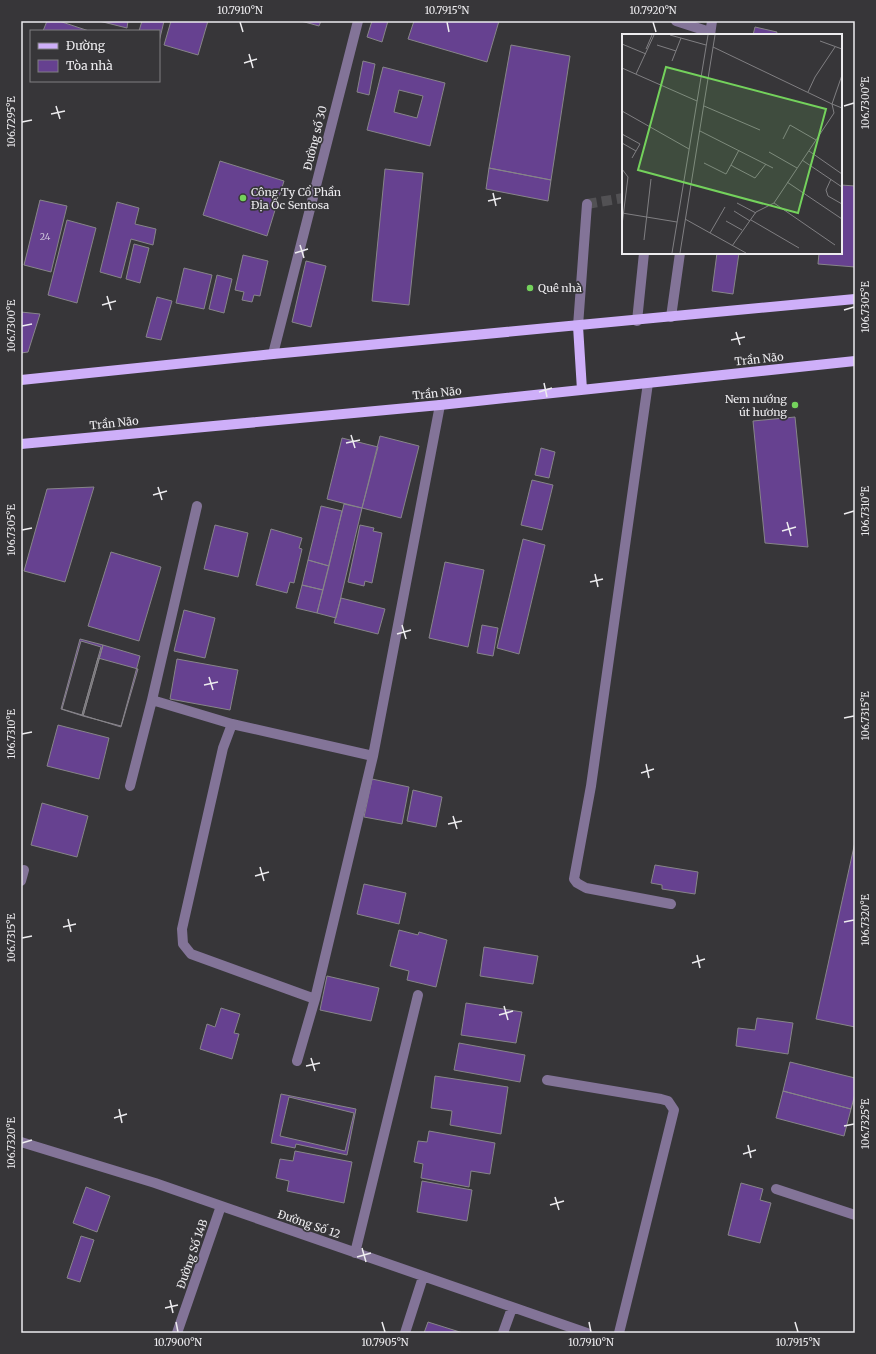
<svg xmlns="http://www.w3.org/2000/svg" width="876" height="1354" viewBox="0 0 876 1354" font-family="Merriweather,serif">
  <rect width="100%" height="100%" fill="#373639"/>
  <path fill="#664190" stroke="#878589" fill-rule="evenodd" d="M47,21H59L89,31H43Z
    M99,21H128L127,28Z
    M142,21H164L159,42V31H139Z
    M171,21H208L198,55L164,45Z
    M301,21H321L319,26Z
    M372,21H388L382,42L367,37Z
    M414,21H499L487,62L408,39Z
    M755,27L777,32L776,35H753Z
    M511,45L570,56L551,180L489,168Z
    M363,61L375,64L369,95L357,92Z
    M383,67L445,83L430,146L367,130ZM399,90L423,96L417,118L394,112Z
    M220,161L284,181L267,236L203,215Z
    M489,168L551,180L548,201L486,189Z
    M385,169L423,173L409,305L372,301Z
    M841,185L855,186V267L818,264L819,253H841Z
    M40,200L67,206L51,272L24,265Z
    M117,202L139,208L135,224L156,229L153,245L131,239L121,278L100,272Z
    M67,220L96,228L77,303L48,295Z
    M134,244L149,248L140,283L126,279Z
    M717,253H739L733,294L712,291Z
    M243,255L268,261L260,296L254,295L252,302L242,300L244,292L235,290Z
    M306,261L326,266L311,327L292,322Z
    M184,268L212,275L204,309L176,303Z
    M217,275L232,279L224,313L209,309Z
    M157,297L172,301L161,340L146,337Z
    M21,312L40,314L28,352L21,353Z
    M795,417L808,547L765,543L753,421Z
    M380,436L419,446L401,518L362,508Z
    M342,438L378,447L362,508L327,499Z
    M541,448L555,452L549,478L535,475Z
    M532,480L553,485L542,530L521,525Z
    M94,487L65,582L24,571L47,489Z
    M344,504L362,508L336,618L317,613Z
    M321,506L342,511L329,566L308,560Z
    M215,525L248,533L238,577L204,569Z
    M360,525L374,528L373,531L382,533L372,583L365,581L364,586L348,582Z
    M271,529L302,538L299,548L302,549L294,583L290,582L287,593L256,585Z
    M523,539L545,545L519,654L497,648Z
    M111,552L161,567L139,641L88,626Z
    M308,560L329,566L323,590L302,585Z
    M445,562L484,570L468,647L429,638Z
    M302,585L323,590L317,613L296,608Z
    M341,598L385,609L378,634L334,623Z
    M184,610L215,618L205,658L174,651Z
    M482,625L498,628L493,656L477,653Z
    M80,639L103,645L83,716L61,709Z
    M81,641L101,647L82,715L62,709Z
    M103,645L140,656L121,726L83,716Z
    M98,658L138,669L121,727L82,715Z
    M177,659L238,670L230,710L170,699Z
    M58,725L109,738L99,779L47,766Z
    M372,779L409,787L402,824L364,817Z
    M413,790L442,797L436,827L407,821Z
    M42,803L88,816L77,857L31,845Z
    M855,842V1027L816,1019Z
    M655,865L698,872L695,894L662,889V885L651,883Z
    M364,884L406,893L399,924L357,914Z
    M399,930L418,935L419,932L447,940L436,987L407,980L409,971L390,966Z
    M484,947L538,956L533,984L480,976Z
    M327,976L379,988L371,1021L320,1010Z
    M466,1003L522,1012L516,1043L461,1035Z
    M221,1008L240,1014L234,1033L239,1034L232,1059L200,1049L207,1024L215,1027Z
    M757,1018L793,1023L788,1054L736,1046L738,1028L755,1030Z
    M459,1043L525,1055L520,1082L454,1070Z
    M790,1062L855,1078V1094L851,1109L783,1091Z
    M435,1076L508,1087L501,1134L450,1125L452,1111L431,1108Z
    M783,1091L851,1109L844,1136L776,1118Z
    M281,1094L356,1109L347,1155L296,1144L295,1148L271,1143Z
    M289,1097L354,1113L345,1151L280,1136Z
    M429,1131L495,1143L490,1174L471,1171L469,1187L421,1178L423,1164L414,1162L418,1141L427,1142Z
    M295,1151L352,1162L344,1203L287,1191L289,1181L276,1178L280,1159L293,1161Z
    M422,1181L472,1190L467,1221L417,1212Z
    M741,1183L763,1189L760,1200L771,1203L760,1243L728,1235Z
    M86,1187L110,1196L97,1232L73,1223Z
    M81,1236L94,1240L80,1282L67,1278Z
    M428,1322L463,1333H424Z"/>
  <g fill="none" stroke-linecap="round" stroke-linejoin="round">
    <path stroke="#525154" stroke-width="10" stroke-dasharray="10 5" stroke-linecap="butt" d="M587,204L623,198"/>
    <path stroke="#837498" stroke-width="10" d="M676,21L710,32
      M710,35L712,21
      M671,317L680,253
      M637,321L644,253
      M578,326L587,204
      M273,354L358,21
      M648,383L591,786L574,879L577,883L586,888L671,904
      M197,506L152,700L232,724
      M130,786L152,700
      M21,881L24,870
      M315,999L191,954L183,944L182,929L223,748L232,724L373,756
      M297,1061L315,999L373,756L440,405
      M547,1080L661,1099L668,1101L674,1110L619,1333
      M21,1142L155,1183L587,1333
      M776,1189L855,1215
      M355,1253L418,995
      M177,1333L221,1206
      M405,1333L423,1277
      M503,1333L512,1308"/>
    <path stroke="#ceaff9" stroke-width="10" d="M578,326L582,390
      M21,380L273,354L855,299
      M21,444L440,405L855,361"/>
  </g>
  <path fill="none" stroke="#edecef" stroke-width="1.5" d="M240,22L243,32M447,22L449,32M653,22L656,32M249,54L253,68M244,63L257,59M56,106L60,119M844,106L854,103M51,114L65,111M22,122L32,120M493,193L496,206M488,201L501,198M300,245L304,258M295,253L308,249M107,296L111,310M102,305L116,301M844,310L854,307M22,326L32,324M736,332L740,345M731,340L745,337M544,383L547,397M539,392L552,388M351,435L355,448M346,443L360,440M158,487L162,500M153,495L167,491M844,514L854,511M787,522L791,536M22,530L32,528M782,531L796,527M595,574L598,587M590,582L603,579M402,625L406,639M397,634L411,630M209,677L213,690M204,685L218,682M844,718L854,716M22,734L32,732M646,764L649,778M641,773L654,769M453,816L457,829M448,824L462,821M260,867L264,881M255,876L269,872M68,919L71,932M844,922L854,920M63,927L76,924M22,938L32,936M697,955L700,968M692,963L705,959M504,1006L508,1020M499,1015L513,1011M311,1058L315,1071M306,1066L320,1063M119,1109L122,1123M114,1118L127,1114M844,1126L854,1124M22,1143L32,1140M748,1145L751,1158M743,1154L756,1150M555,1197L559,1210M550,1205L564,1201M362,1248L366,1262M357,1257L371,1253M170,1300L173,1313M165,1308L178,1305M176,1322L178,1332M382,1322L385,1332M589,1322L591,1332M795,1322L798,1332"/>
  <g fill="#74d25c" stroke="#373639" stroke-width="1.5">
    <circle cx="243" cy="198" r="4"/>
    <circle cx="530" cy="288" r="4"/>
    <circle cx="795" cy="405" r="4"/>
  </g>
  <g text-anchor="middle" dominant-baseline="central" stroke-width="3.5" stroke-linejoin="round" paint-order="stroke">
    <g font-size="9" fill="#cbc1d7">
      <text x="45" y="236">24</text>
    </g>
    <g font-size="11" fill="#edecef" stroke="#373639">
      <text transform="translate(315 138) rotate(-76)">Đường số 30</text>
      <text transform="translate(759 359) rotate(-6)">Trần Não</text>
      <text transform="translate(437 393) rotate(-6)">Trần Não</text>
      <text transform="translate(114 423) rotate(-6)">Trần Não</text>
      <text transform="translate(309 1224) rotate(19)">Đường Số 12</text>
      <text transform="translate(192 1254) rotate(-71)">Đường Số 14B</text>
    </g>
    <g font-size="11" fill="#edecef" stroke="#373639" text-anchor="start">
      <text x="251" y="192">Công Ty Cổ Phần<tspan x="251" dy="13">Địa Ốc Sentosa</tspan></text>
      <text x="538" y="288">Quê nhà</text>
      <text x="787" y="399" text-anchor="end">Nem nướng<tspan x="787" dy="13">út hương</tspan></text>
    </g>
  </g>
  <g transform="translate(622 34)">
    <rect width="220" height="220" fill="#373639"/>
    <path fill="none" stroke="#807f82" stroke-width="1" d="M48,1L84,11M198,7L220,15M0,10L24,20M35,11L54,17M91,13L210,70L212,79L152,169L134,178L110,212M24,15L30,1M50,27L59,4M0,34L75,67M14,40L32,1M220,41L210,70L220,74M186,58L193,43L213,13M82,72L138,96M0,77L67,115M78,97L151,134M0,100L18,110L10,124M161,105L168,91L194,106M0,109L14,117M117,116L109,131L112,133L133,144L144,130M187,117L220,140M147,118L175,134M180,126L220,153M82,129L104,140L109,131M0,135L6,143L0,191M209,145L204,156L206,162L220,170M165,148L220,185M115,169L134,179M152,169L213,211M112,177L128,187M0,179L55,188M63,185L124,219M129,186L177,214M104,187L120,196M88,199L103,173M22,206L29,145M50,219L86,1M58,219L93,1"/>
    <path fill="#74d25c" fill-opacity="0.15" stroke="#74d25c" stroke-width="2" d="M44,33L204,75L176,179L16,136Z"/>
    <rect width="220" height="220" fill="none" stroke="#edecef" stroke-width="2"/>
  </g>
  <rect width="876" height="1354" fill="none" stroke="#373639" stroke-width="44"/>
  <rect x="30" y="30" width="130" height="52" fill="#373639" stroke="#807f82"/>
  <rect x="38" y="43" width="20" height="6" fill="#ceaff9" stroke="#807f82"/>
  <text x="66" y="50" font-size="12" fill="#edecef">Đường</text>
  <rect x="38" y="60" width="20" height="12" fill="#664190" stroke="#807f82"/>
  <text x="66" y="70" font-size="12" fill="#edecef">Tòa nhà</text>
  <rect x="22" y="22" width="832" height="1310" fill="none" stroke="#edecef" stroke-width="1.5"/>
  <g font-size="10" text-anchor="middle" fill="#edecef">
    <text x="240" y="14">10.7910°N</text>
    <text x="447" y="14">10.7915°N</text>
    <text x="653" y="14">10.7920°N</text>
    <text transform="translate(865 103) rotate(-90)" y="4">106.7300°E</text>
    <text transform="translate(11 122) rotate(-90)" y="4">106.7295°E</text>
    <text transform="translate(865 307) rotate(-90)" y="4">106.7305°E</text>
    <text transform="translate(11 326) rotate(-90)" y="4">106.7300°E</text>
    <text transform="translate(865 511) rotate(-90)" y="4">106.7310°E</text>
    <text transform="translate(11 530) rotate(-90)" y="4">106.7305°E</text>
    <text transform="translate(865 716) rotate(-90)" y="4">106.7315°E</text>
    <text transform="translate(11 734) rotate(-90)" y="4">106.7310°E</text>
    <text transform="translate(865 920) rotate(-90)" y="4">106.7320°E</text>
    <text transform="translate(11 938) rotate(-90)" y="4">106.7315°E</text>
    <text transform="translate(865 1124) rotate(-90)" y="4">106.7325°E</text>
    <text transform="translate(11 1143) rotate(-90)" y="4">106.7320°E</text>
    <text x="178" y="1346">10.7900°N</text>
    <text x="385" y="1346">10.7905°N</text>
    <text x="591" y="1346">10.7910°N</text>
    <text x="798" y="1346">10.7915°N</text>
  </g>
</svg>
